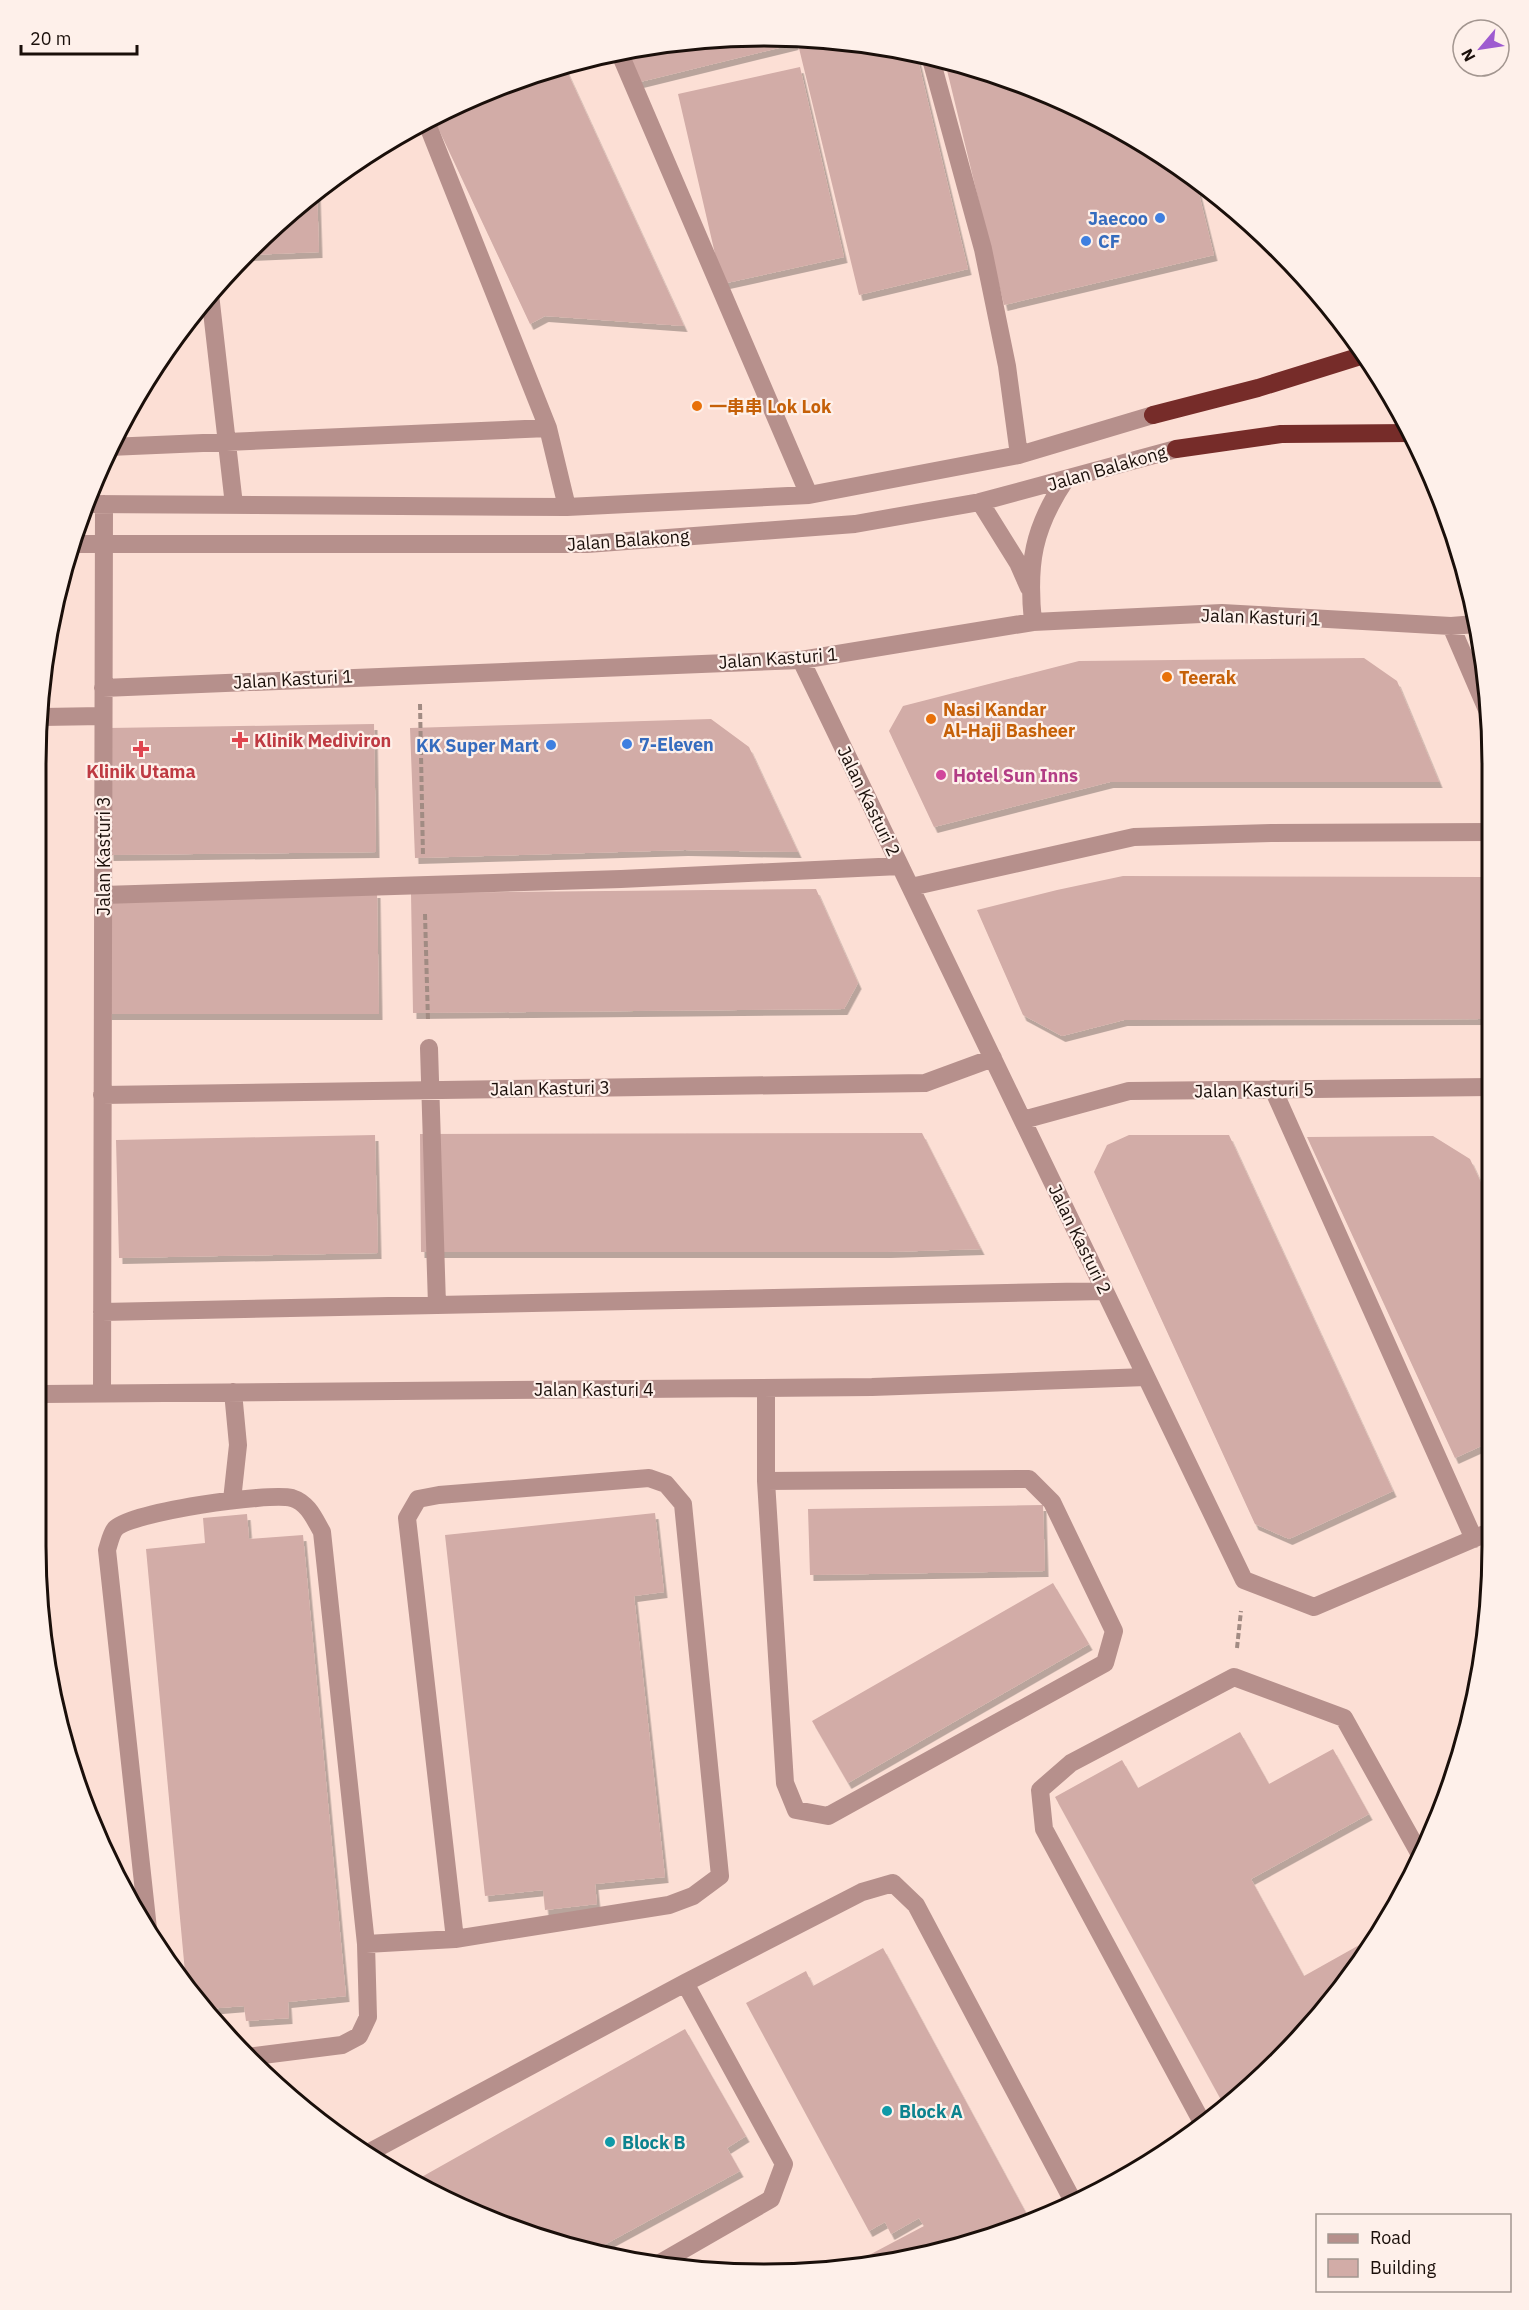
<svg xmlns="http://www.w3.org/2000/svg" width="1529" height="2310" viewBox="0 0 1529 2310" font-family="'IBM Plex Sans','Noto Sans SC',sans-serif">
  <defs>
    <filter id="shadow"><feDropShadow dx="3.5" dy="6" stdDeviation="0" flood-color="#0004"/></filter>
  </defs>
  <rect width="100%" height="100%" fill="#fcdfd5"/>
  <path fill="#d2aca7" filter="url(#shadow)" d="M717,38L794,40L795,44L636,83L629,52Z
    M797,40L860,42L917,56L968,269L859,295Z
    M945,62L999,75L1129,134L1196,182L1214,255L1004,305Z
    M564,65L684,326L545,316L530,324L433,117Z
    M800,67L844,257L722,284L678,94Z
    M317,190L319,252L248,255Z
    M1364,658L1397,681L1439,782H1110L934,827L889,731L903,706L1079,661Z
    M711,719L749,747L798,852L685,850L415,858L410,728Z
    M374,724L376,852L110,855L108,728Z
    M1123,876L1486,877L1491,887L1490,1019L1124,1020L1062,1036L1023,1015L977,910L1057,890Z
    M816,889L858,983L844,1009L413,1013L411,893Z
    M377,892L379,1014H108L107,893Z
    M922,1133L981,1249L887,1252H421L420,1134Z
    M375,1135L378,1253L119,1258L116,1140Z
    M1129,1135H1229L1393,1491L1289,1539L1255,1524L1094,1172L1107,1145Z
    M1433,1136L1470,1159L1489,1200L1488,1443L1455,1458L1307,1137Z
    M1043,1505L1045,1571L810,1575L808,1509Z
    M655,1513L664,1592L634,1596L665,1877L595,1884L597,1904L545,1910L543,1890L485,1896L445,1535Z
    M247,1514L249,1539L303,1535L346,1996L288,2002L289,2018L246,2021L244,2006L207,2009L186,1983L146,1549L205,1543L203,1518Z
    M1053,1583L1089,1644L848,1783L812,1721Z
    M1240,1732L1269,1784L1333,1749L1369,1814L1251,1879L1304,1976L1370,1939L1312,2026L1225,2107L1055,1797L1122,1760L1138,1788Z
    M883,1948L1031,2222L907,2260L854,2263L924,2226L919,2218L891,2234L885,2222L869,2231L746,2003L806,1971L813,1986Z
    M685,2029L746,2136L727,2148L740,2171L591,2252L486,2219L418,2179Z"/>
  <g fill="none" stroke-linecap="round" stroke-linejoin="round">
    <path stroke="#a18b83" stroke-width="4" stroke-dasharray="6 3" stroke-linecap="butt" d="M420,704L423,856
      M425,914L428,1021
      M1237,1648L1241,1611"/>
    <path stroke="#b6908c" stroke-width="18" d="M620,54L809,495
      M931,59L983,249L1007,366L1019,455
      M426,121L548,428L567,507
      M210,294L234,505
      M109,447L548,428
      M980,502L1018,563L1029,588
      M86,504L567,507L809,495L1019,455L1153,415
      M71,544H587L855,524L980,502L1176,449
      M1033,622C1027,564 1033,528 1066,479
      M1451,626L1491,719
      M801,660L1244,1580L1314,1607L1487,1533
      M103,688L801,660L1033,622L1222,613L1451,626L1476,624
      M42,717L103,716
      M911,887L1134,837L1271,833L1491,832
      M103,895L621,879L900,866
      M429,1048L437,1305
      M1273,1089L1474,1539
      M102,1095L925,1083L993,1058
      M1023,1120L1129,1091L1490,1087
      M102,1312L1105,1291
      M766,1388V1481L785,1783L796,1810L828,1816L1105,1663L1114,1631L1052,1502L1029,1479L766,1481
      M102,1393L104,504
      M42,1394L872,1387L1146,1377
      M232,1500L238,1445L233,1392
      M148,1929L107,1550C109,1544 111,1534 115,1529C130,1512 269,1492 292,1498C308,1503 314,1518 322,1532L366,1944L368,2017L359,2036L342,2045L247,2057
      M366,1944L455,1939L669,1905L693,1896L720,1876L683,1504L666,1484L649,1478L439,1495L418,1499L407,1518L455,1939
      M1204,2126L1044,1829L1040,1790L1071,1763L1234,1677L1344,1718L1422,1858
      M370,2152L685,1983L862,1892L893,1883L916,1905L1074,2203
      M660,2263L771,2199L784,2164L685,1983"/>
    <path stroke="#762c29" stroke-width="18" d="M1153,415L1258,388L1364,355
      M1176,449L1281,434L1412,433"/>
  </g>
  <g fill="#3f7fe0" stroke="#fef0ea" stroke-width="2">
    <circle cx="1160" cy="218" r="6"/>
    <circle cx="1086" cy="241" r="6"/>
    <circle cx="627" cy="744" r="6"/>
    <circle cx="551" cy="745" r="6"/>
  </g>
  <g fill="#e8710a" stroke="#fef0ea" stroke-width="2">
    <circle cx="697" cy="406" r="6"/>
    <circle cx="1167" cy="677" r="6"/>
    <circle cx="931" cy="719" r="6"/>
  </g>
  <g fill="#e0444e" stroke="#fef0ea" stroke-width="2">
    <path d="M237 731h6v6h6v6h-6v6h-6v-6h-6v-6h6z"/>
    <path d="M138 740h6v6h6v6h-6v6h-6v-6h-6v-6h6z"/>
  </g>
  <circle fill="#d1479c" stroke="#fef0ea" stroke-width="2" cx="941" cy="775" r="6"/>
  <g fill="#0f9aa8" stroke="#fef0ea" stroke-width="2">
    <circle cx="887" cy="2111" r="6"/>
    <circle cx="610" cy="2142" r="6"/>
  </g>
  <g text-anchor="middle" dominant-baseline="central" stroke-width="4.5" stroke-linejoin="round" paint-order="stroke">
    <g font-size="18" font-weight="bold" fill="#366cbe" stroke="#fef0ea" text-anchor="end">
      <text x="1148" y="218">Jaecoo</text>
      <text x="1098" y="241" text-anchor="start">CF</text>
      <text x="639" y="744" text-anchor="start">7-Eleven</text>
      <text x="539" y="745">KK Super Mart</text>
    </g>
    <g font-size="18" font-weight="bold" fill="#c56008" stroke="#fef0ea" text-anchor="start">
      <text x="709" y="406">一串串 Lok Lok</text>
      <text x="1179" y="677">Teerak</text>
      <text x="943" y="709">Nasi Kandar<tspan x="943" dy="21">Al-Haji Basheer</tspan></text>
    </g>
    <g font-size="18" fill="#1a0f0a" stroke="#fef0ea">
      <text transform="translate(1107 468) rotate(-16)">Jalan Balakong</text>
      <text transform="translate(628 540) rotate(-4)">Jalan Balakong</text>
      <text transform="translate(1261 617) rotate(2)">Jalan Kasturi 1</text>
      <text transform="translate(778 658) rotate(-4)">Jalan Kasturi 1</text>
      <text transform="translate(293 679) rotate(-3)">Jalan Kasturi 1</text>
      <text transform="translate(869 801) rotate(64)">Jalan Kasturi 2</text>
      <text transform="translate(103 856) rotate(-90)">Jalan Kasturi 3</text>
      <text transform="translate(550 1088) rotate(-1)">Jalan Kasturi 3</text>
      <text transform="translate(1254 1090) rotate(-1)">Jalan Kasturi 5</text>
      <text transform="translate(1080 1239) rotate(64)">Jalan Kasturi 2</text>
      <text x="594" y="1389">Jalan Kasturi 4</text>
    </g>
    <g font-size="18" font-weight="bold" fill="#be3a42" stroke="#fef0ea" text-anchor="start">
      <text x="254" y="740">Klinik Mediviron</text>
      <text x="141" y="771" text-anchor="middle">Klinik Utama</text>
    </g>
    <g font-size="18" font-weight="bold" fill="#b23c85" stroke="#fef0ea" text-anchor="start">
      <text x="953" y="775">Hotel Sun Inns</text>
    </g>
    <g font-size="18" font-weight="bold" fill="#0d838f" stroke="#fef0ea" text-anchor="start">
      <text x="899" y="2111">Block A</text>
      <text x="622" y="2142">Block B</text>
    </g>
  </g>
  <path d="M0 0H1529V2310H0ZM764 46H764A718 718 0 0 1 1482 764V1546A718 718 0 0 1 764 2264H764A718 718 0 0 1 46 1546V764A718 718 0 0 1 764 46Z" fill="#fef0ea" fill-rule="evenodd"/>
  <path fill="none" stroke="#1a0f0a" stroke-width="3" d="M764 46H764A718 718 0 0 1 1482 764V1546A718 718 0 0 1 764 2264H764A718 718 0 0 1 46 1546V764A718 718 0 0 1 764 46Z"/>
  <rect x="1316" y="2214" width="195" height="78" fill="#fef0ea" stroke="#a39690" stroke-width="1.5"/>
  <rect x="1328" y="2234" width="30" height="9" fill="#b6908c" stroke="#a39690" stroke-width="1.5"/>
  <text x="1370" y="2244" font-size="18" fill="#1a0f0a">Road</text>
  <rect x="1328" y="2259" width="30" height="18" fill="#d2aca7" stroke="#a39690" stroke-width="1.5"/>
  <text x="1370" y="2274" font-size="18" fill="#1a0f0a">Building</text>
  <g transform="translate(1481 48) rotate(241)"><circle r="28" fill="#fef0ea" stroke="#a39690" stroke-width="1.5"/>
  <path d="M0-4.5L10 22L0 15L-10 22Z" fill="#9e5bd0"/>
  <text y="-9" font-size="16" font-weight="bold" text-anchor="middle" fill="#1a0f0a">N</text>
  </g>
  <path d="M21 45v9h116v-9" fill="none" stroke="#1a0f0a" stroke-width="3"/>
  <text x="30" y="45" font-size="18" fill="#1a0f0a" stroke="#fef0ea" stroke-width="4.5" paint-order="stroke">20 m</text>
</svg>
